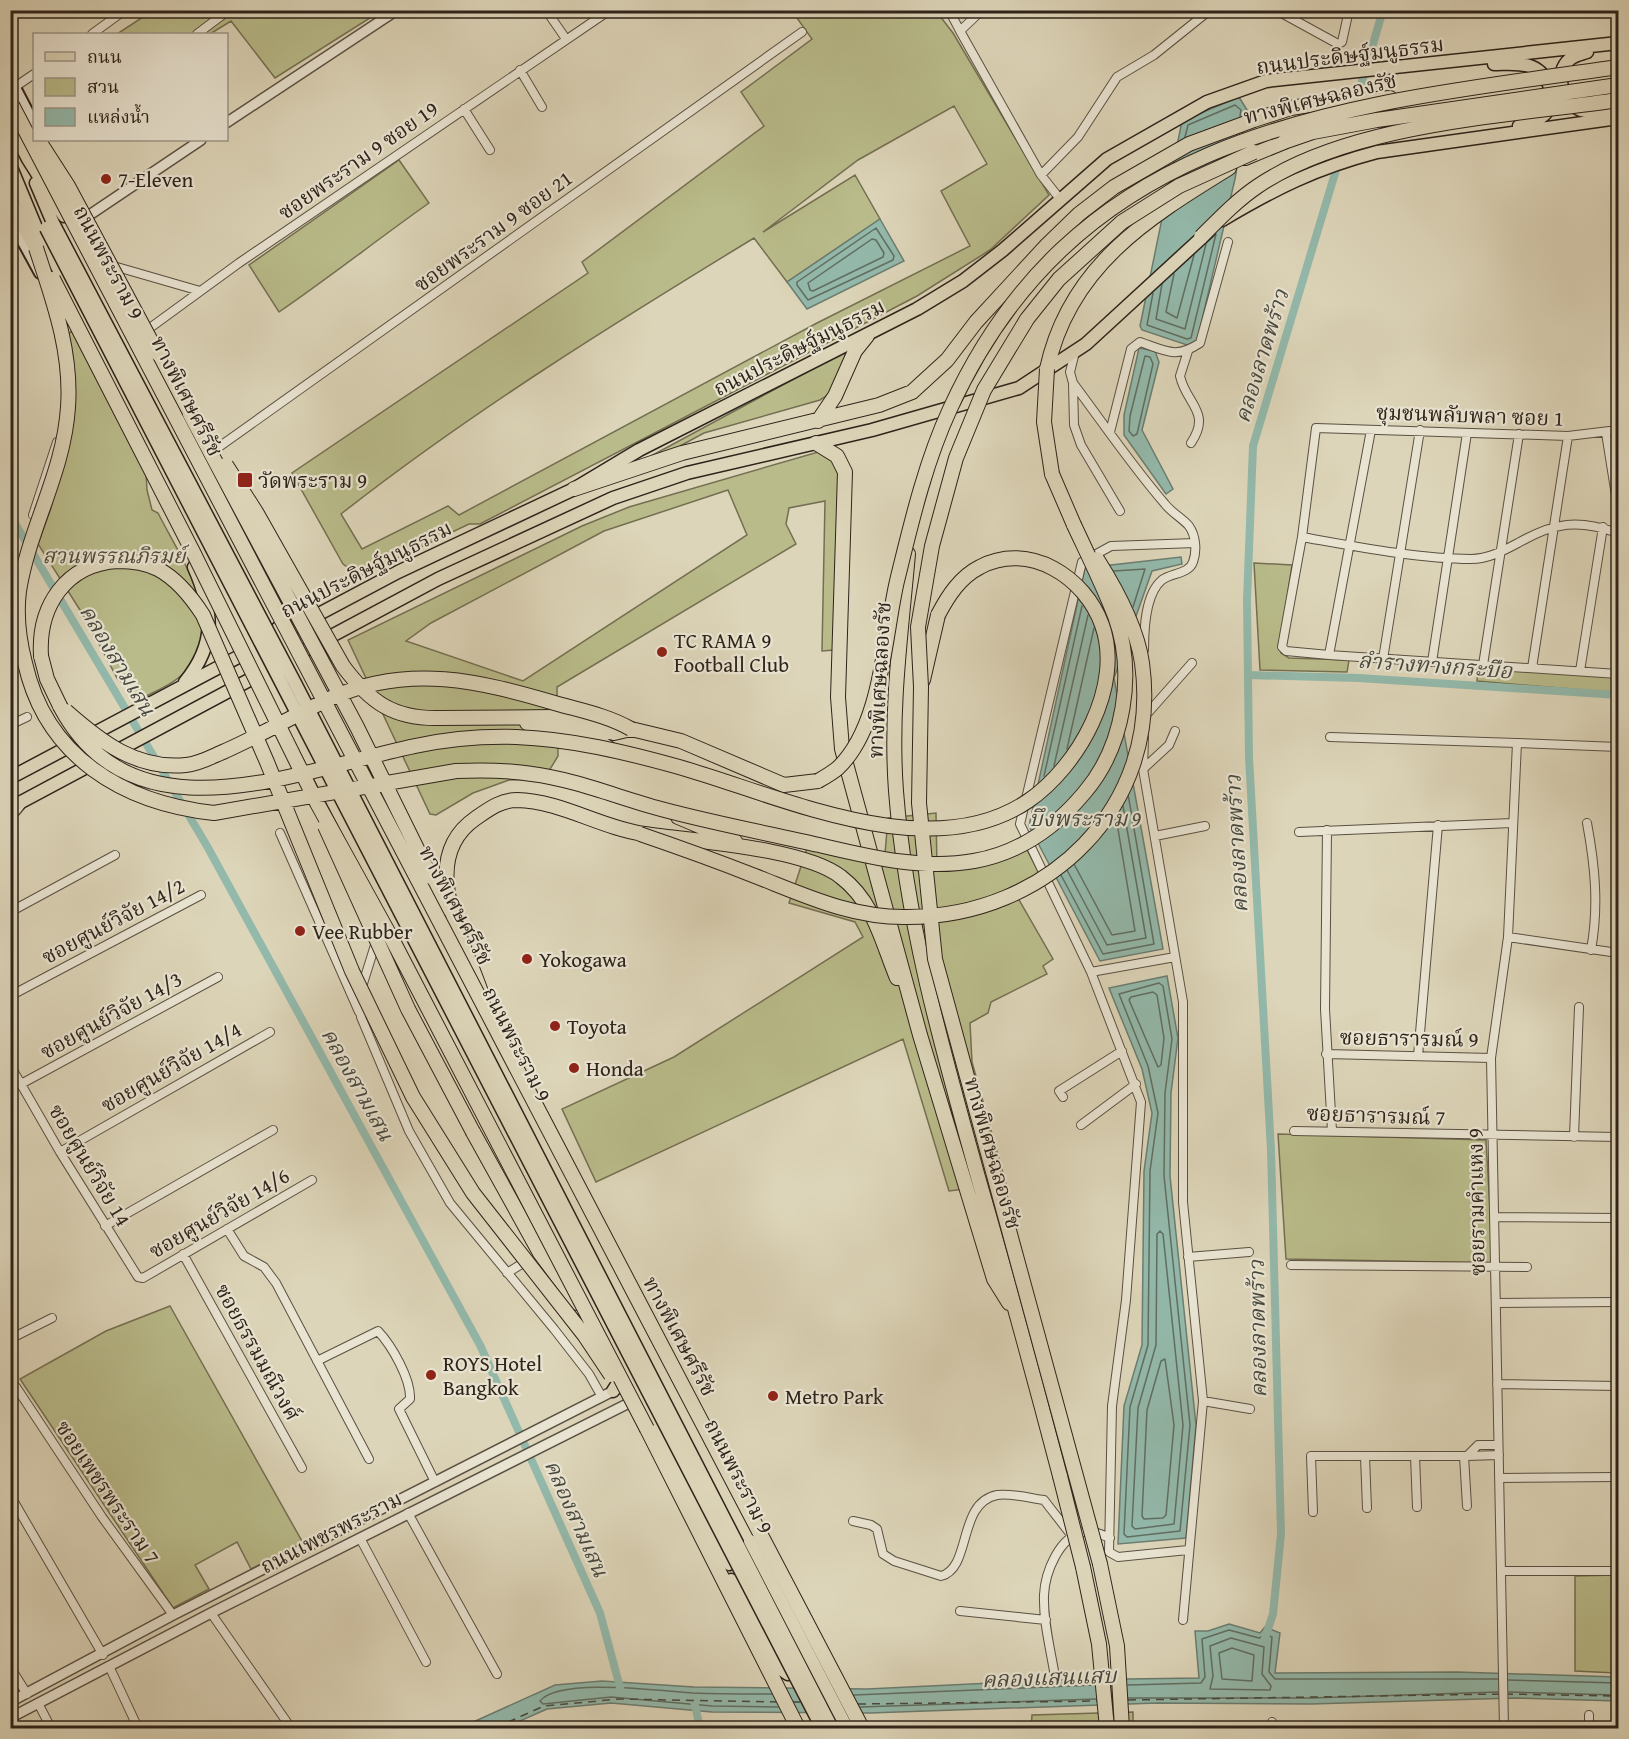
<svg xmlns="http://www.w3.org/2000/svg" width="1629" height="1739" viewBox="0 0 1629 1739" font-family="'Gentium Book Plus','Noto Serif Thai',serif">
  <rect width="100%" height="100%" fill="#ddd5b9"/>
  <filter id="stains"><feTurbulence type="fractalNoise" baseFrequency=".00333" numOctaves="4"/><feColorMatrix values="0 0 0 0 .2 0 0 0 0 .09 0 0 0 0 .02 0 0 0 .5 -.17"/></filter>
  <radialGradient id="worn" r=".72"><stop offset=".6" stop-color="#630" stop-opacity="0"/><stop offset="1" stop-color="#630" stop-opacity=".3"/></radialGradient>
  <path fill="#b9bb8a" stroke="#746f52" stroke-width="1.5" fill-rule="evenodd" d="M152,11H381L275,78L231,21L210,34H117Z
    M792,11H936L953,33L1049,195L990,250L917,296L480,524H469L360,576L343,564L292,473L588,273L582,262L764,126L741,92L812,39ZM954,106L987,164L941,191L970,246L817,323L459,515L448,506L362,549L341,514C471,412 613,324 754,238L787,282L880,219L855,175L763,232L858,160Z
    M399,160L429,203C378,239 330,277 279,312L249,265Z
    M72,331L146,472L147,490L152,510L158,513C180,557 227,621 188,669C176,683 157,690 141,699L117,678L87,621L38,544L51,508L62,461L67,335Z
    M846,351C841,372 839,389 820,400L704,433L680,446L651,456Z
    M818,452L837,463L841,476L834,650L822,651L825,501L789,508L786,524L796,544L557,687L558,756L544,779L509,780L473,793L436,815L430,814L348,640L582,526L629,507ZM728,490L747,535L523,681L406,641L431,623L604,531Z
    M1254,563L1292,565L1280,645L1281,653L1289,658L1349,660L1347,672L1260,670Z
    M1478,667L1618,678V693L1477,681Z
    M936,813L937,867L1026,848L1045,885L1018,898L1053,959L1043,966L1047,974L991,1002L988,1013L970,1023L972,1062L1006,1184L949,1191L903,1039L596,1182L562,1109L674,1057L863,937L855,922L789,903L807,848L884,866L888,818Z
    M1278,1134L1486,1140L1493,1263L1286,1259Z
    M170,1306L303,1543L251,1569L237,1542L195,1565L209,1589L173,1608L20,1379L106,1331Z
    M1617,1575L1616,1673L1575,1671V1576Z
    M1133,1712V1728H1031L1032,1715Z"/>
  <path fill="#93b9ab" stroke="#6b7d71" stroke-width="1.5" d="M1239,97L1247,110L1235,179L1197,341L1190,346L1142,330L1140,326L1182,121Z
    M880,219L904,261L807,309L787,282Z
    M1139,348L1155,351L1159,362L1142,430L1173,489L1166,494L1124,435V415Z
    M1181,557L1182,564L1152,571L1114,678L1163,949L1100,961L1029,826L1085,568Z
    M1167,976L1178,1038L1171,1093L1170,1176L1196,1425L1186,1538L1118,1544L1124,1406L1142,1345L1144,1171L1152,1113L1142,1069L1109,988Z
    M1229,1624L1260,1633L1265,1627L1280,1633L1275,1673L1457,1672L1618,1677V1701L1515,1698L1311,1704L1157,1703L870,1713L712,1712L611,1703L547,1709L504,1728H460L555,1685L602,1681L694,1687L867,1689L1055,1680L1199,1678L1195,1631H1208Z"/>
  <g fill="none" stroke-linecap="round" stroke-linejoin="round">
    <path stroke="#606e62" stroke-width="1.5" d="M1185,137L1188,125L1235,105L1241,110L1240,116
      M876,228L894,256L893,260L808,300L797,285V282Z
      M872,239L876,240L884,253L883,257L813,291L810,290L808,283Z
      M1174,274L1166,312L1177,318L1194,255
      M1162,284L1156,319L1185,329L1206,244
      M1153,293L1147,325L1187,339L1191,338L1216,234
      M1145,356L1150,357L1153,364L1137,434L1133,436L1129,431L1130,416Z
      M1114,571L1145,569L1133,607
      M1067,749L1094,628
      M1054,766L1088,615
      M1044,776L1082,606
      M1074,864L1112,935L1135,931L1116,817
      M1067,870L1107,945L1146,938L1123,806
      M1061,875L1103,954L1154,944L1128,794
      M1159,983L1163,986L1172,1039L1165,1093L1164,1176L1190,1425L1180,1531L1127,1537L1124,1534L1130,1407L1148,1345L1150,1171L1158,1113L1148,1066L1119,994Z
      M1153,992L1157,995L1164,1038L1161,1065L1158,1067L1129,1000L1131,997Z
      M1160,1231L1163,1234L1183,1425L1174,1524L1135,1529L1132,1526L1138,1408L1156,1345L1157,1234Z
      M1165,1359L1174,1425L1166,1515L1163,1518L1144,1519L1142,1516L1147,1410L1161,1361Z
      M1231,1638L1264,1647L1262,1674L1271,1686L1270,1690L1210,1689L1213,1676L1210,1646Z
      M1232,1648L1254,1655L1252,1681L1222,1679L1219,1653Z
      M1508,1680L1618,1683
      M1128,1685L1201,1683L1205,1677L1202,1639L1229,1630L1259,1638L1267,1635L1272,1637L1269,1672L1275,1679H1498
      M1509,1692L1618,1695
      M772,1694C745,1694 719,1694 693,1693C662,1691 559,1677 540,1701L543,1704L611,1697L712,1706L778,1707
      M854,1695L1095,1685
      M1128,1698H1311L1498,1692
      M860,1707L1096,1699"/>
    <path stroke="#93b9ab" stroke-width="8" d="M1356,102L1383,10
      M10,515L207,846L480,1345L600,1613L621,1691
      M1248,675L1359,678L1618,695
      M1265,1638L1273,1614L1281,1534L1271,1150L1249,757L1247,600L1253,446L1339,160
      M694,1701L700,1728"/>
    <path stroke="#47483e" stroke-width="1.5" stroke-dasharray="8 6" stroke-linecap="butt" d="M1505,1694L1618,1696
      M1128,1700L1501,1694
      M792,1702H802
      M858,1704L1099,1701
      M495,1728L544,1706L619,1699L778,1702"/>
    <g stroke="#5a5042" stroke-width="10">
      <path id="minor" d="M546,10L566,39
        M949,10L960,31
        M982,10L960,31L1041,175L1060,199
        M1276,10L1338,44L1342,42L1349,10
        M92,34L125,10
        M197,34L229,10
        M520,70L542,107
        M12,89L34,74
        M464,109L490,150
        M1041,175L1078,137L1117,77L1154,55L1210,10
        M117,267L200,291
        M143,333L239,263L610,10
        M1188,351L1180,376C1186,404 1212,412 1191,443
        M1075,352L1070,372L1073,383C1103,423 1132,466 1165,504C1172,513 1182,518 1189,526C1196,536 1197,551 1193,562C1189,574 1171,573 1162,580C1145,594 1144,630 1144,650
        M1073,383L1074,425L1081,445L1120,511
        M1618,430L1568,436L1316,428L1302,537L1282,647L1286,651L1329,655L1618,674
        M1110,432L1131,349L1140,342C1166,351 1176,359 1200,343L1228,242
        M1606,433L1618,508
        M209,454L802,32
        M33,515L57,442
        M1302,537C1353,546 1419,559 1471,559C1488,559 1503,551 1518,543C1555,522 1578,519 1618,533
        M1329,655L1371,430
        M1383,659L1420,430
        M1432,662L1467,433
        M1483,665L1519,434
        M1532,668L1568,436
        M1580,671L1603,527
        M1146,715L1192,663
        M10,725L27,717
        M1144,737L1143,769L1183,1002V1202L1203,1401
        M1330,737L1517,743L1508,937L1491,1058L1504,1728
        M1517,743L1618,747
        M1143,769L1169,745L1175,731
        M1587,823C1595,866 1599,906 1591,950
        M1327,830L1325,1009L1332,1131
        M1299,832L1512,823
        M280,833L359,1012
        M1155,836L1205,826
        M10,912L115,855
        M1508,937L1618,953
        M376,942L360,993L361,1017L409,1131L450,1203L554,1329L589,1374L602,1397
        M1091,972L1175,957
        M10,996L201,895
        M1326,1054L1491,1058
        M1418,1056L1438,825
        M10,1065L60,1152L138,1277L143,1278L312,1180
        M21,1084L218,977
        M1063,1097L1059,1091L1122,1051
        M1081,1125L1136,1084
        M1294,1131L1618,1137
        M1574,1137L1579,1007
        M60,1152L270,1032
        M1494,1217L1618,1218
        M105,1226L273,1130
        M227,1229L244,1256L264,1267L276,1283L369,1459
        M183,1254L302,1468
        M1188,1257L1249,1252
        M1291,1265L1527,1267
        M507,1273L528,1260
        M1496,1303L1618,1302
        M10,1339L52,1318
        M317,1361L378,1331C392,1346 411,1379 410,1399L399,1409L435,1482
        M1497,1384L1618,1386
        M16,1387L102,1517L173,1615
        M1498,1445H1478L1467,1456L1499,1455
        M1365,1456L1367,1508
        M1415,1456L1417,1507
        M1464,1456L1467,1506
        M1499,1478L1618,1477
        M10,1495L103,1655
        M1313,1512L1311,1456H1467
        M408,1513L497,1674
        M853,1521L871,1525L877,1529L883,1554L894,1561L941,1576C972,1568 957,1503 997,1495C1010,1493 1030,1498 1044,1500L1072,1536
        M360,1538L426,1662
        M1188,1550L1118,1557L1109,1552L1112,1406L1126,1300L1141,1102L1091,972L1020,824L1082,562L1111,546L1195,543
        M1501,1571H1618
        M960,1611L1046,1620
        M211,1613L291,1728
        M1183,1620L1203,1401L1250,1409
        M109,1666L138,1728
        M10,1667L27,1694
        M1055,1677C1051,1651 1043,1622 1044,1595C1045,1573 1059,1536 1084,1532C1093,1530 1102,1535 1110,1538
        M38,1703L51,1728
        M1271,1728L1272,1722
        M1589,1728V1715"/>
    </g>
    <g stroke="#5a5042" stroke-width="12">
      <path id="tertiary" d="M226,123L397,10
        M82,220L201,140
        M10,817L21,804
        M10,1702L173,1615L619,1388
        M10,1718L211,1613L637,1399"/>
    </g>
    <g stroke="#2e231a" stroke-width="14">
      <path id="secondary" d="M10,78L34,124
        M10,218L40,273
        M255,555L279,599L293,611"/>
    </g>
    <g stroke="#2e231a" stroke-width="15">
      <path id="primary" d="M1587,52C1581,54 1575,55 1570,59C1553,73 1562,103 1581,110C1591,113 1604,112 1614,113
        M1494,64C1506,64 1521,62 1532,67C1549,74 1559,99 1545,114C1538,121 1528,123 1519,126
        M10,124L28,159L64,216
        M10,165L37,230L92,331L163,475L729,1564
        M36,183L53,223
        M1222,220C1276,188 1316,168 1377,152L1618,118
        M278,628L750,1541
        M185,682C217,643 213,611 194,567
        M10,778L398,572L574,489L639,450L917,309L963,281L1003,250L1107,159L1207,102L1266,81L1618,43
        M10,808L438,579L613,498L687,473L872,430L1019,388L1086,344L1209,231
        M613,1391L625,1372
        M731,1580L775,1665L788,1674L800,1671"/>
    </g>
    <g stroke="#2e231a" stroke-width="16">
      <path id="motorway" d="M1245,158L1284,142
        M10,200L36,248
        M158,354L190,414
        M1047,369C1069,267 1146,219 1229,168
        M818,421L835,396L855,351L867,336
        M816,443L837,456L845,472L838,697L842,749L920,1035L994,1279L1009,1303
        M1052,474L1074,525
        M574,489L682,453L879,405L912,392L947,360L976,322L1047,245L1079,214L1114,187L1189,144L1254,120L1291,108L1322,103L1390,98
        M908,554C901,633 890,711 896,791C906,921 941,1044 976,1170C1005,1271 1033,1373 1060,1476
        M41,656L47,679L60,706
        M923,680L938,615
        M439,718L555,717L614,733L631,729L681,741L784,785L818,781
        M527,723L585,733L610,749
        M678,817L735,841
        M431,877L445,908
        M481,992C463,939 416,859 476,818C489,809 501,800 517,800C561,801 601,828 644,834C692,841 805,848 841,877C874,902 882,942 897,978
        M473,1132L540,1253L577,1303
        M592,1319L617,1346
        M647,1429L798,1728
        M1100,1564L1117,1646L1122,1728
        M1083,1567L1099,1644L1107,1728"/>
    </g>
    <use href="#minor" stroke="#e9e4d2" stroke-width="8"/>
    <use href="#tertiary" stroke="#e9e4d2" stroke-width="9"/>
    <use href="#secondary" stroke="#e9e4d2" stroke-width="10"/>
    <use href="#primary" stroke="#ddd5b9" stroke-width="12"/>
    <use href="#motorway" stroke="#ddd5b9" stroke-width="14"/>
    <g stroke="#2e231a" stroke-width="15" stroke-linecap="butt">
      <path id="primary-bridge" d="M53,223L295,683L832,1728
        M46,228L822,1728
        M750,1541L847,1728"/>
    </g>
    <g stroke="#2e231a" stroke-width="16" stroke-linecap="butt">
      <path id="motorway-bridge" d="M12,105L862,1728
        M1284,142L1313,132L1377,120L1618,85
        M41,144L68,186L158,354
        M1201,237C1219,219 1237,200 1258,186C1351,123 1509,116 1618,100
        M36,248C53,300 72,351 68,407C64,472 29,528 19,591C16,615 19,640 25,663C46,757 123,803 214,813L456,771C481,770 507,770 532,774C573,779 620,798 661,809C713,823 766,833 819,845C870,857 922,870 974,861C1020,853 1056,827 1085,792C1124,746 1136,673 1115,616C1103,585 1088,555 1074,525
        M53,279L193,552L317,803L392,939L647,1429
        M1047,369L1044,422L1052,474
        M190,414L357,727L431,877
        M226,465L256,512L343,666C370,702 393,719 439,718
        M41,656C38,607 65,564 118,561C131,561 146,563 158,569C177,579 192,598 203,615L267,762L352,971L413,1097L473,1193L585,1336L611,1375
        M60,706C133,845 299,770 415,746C448,739 482,736 516,737C571,739 625,752 679,767C781,796 929,868 1028,801C1078,767 1124,686 1102,625C1085,577 1029,541 980,567C960,577 948,596 938,615
        M66,711C101,742 137,770 186,765C199,764 213,756 225,751C261,735 295,715 331,698C409,663 480,681 558,704C583,711 608,716 631,729
        M818,781C825,777 832,773 838,768C882,726 884,637 897,581C911,524 925,463 950,409C1080,124 1346,106 1618,67
        M325,826L408,1009L473,1132
        M640,834C678,847 717,861 755,876C804,895 852,918 907,917C1047,917 1162,807 1142,663C1137,627 1116,589 1097,559
        M1060,1476L1083,1567
        M1100,1564L935,959L919,803L921,687L918,627L932,546L956,458L984,390L1027,319L1059,279L1122,222L1179,186L1254,152"/>
    </g>
    <use href="#primary-bridge" stroke="#ddd5b9" stroke-width="12"/>
    <use href="#motorway-bridge" stroke="#ddd5b9" stroke-width="14"/>
  </g>
  <g fill="#8f2418" stroke="#e9e4d2" stroke-width="2">
    <circle cx="106" cy="179" r="6"/>
    <rect x="237" y="472" width="16" height="16" rx="3"/>
    <circle cx="662" cy="652" r="6"/>
    <circle cx="300" cy="931" r="6"/>
    <circle cx="527" cy="959" r="6"/>
    <circle cx="555" cy="1026" r="6"/>
    <circle cx="574" cy="1068" r="6"/>
    <circle cx="431" cy="1375" r="6"/>
    <circle cx="773" cy="1396" r="6"/>
  </g>
  <g text-anchor="middle" dominant-baseline="central" stroke-width="4.5" stroke-linejoin="round" paint-order="stroke">
    <g font-size="21" fill="#2e231a" stroke="#e9e4d2">
      <text transform="translate(1350 55) rotate(-7)">ถนนประดิษฐ์มนูธรรม</text>
      <text transform="translate(1320 98) rotate(-14)">ทางพิเศษฉลองรัช</text>
      <text transform="translate(358 160) rotate(-35)">ซอยพระราม 9 ซอย 19</text>
      <text transform="translate(493 231) rotate(-36)">ซอยพระราม 9 ซอย 21</text>
      <text transform="translate(109 262) rotate(62)">ถนนพระราม 9</text>
      <text transform="translate(799 347) rotate(-27)">ถนนประดิษฐ์มนูธรรม</text>
      <text transform="translate(187 396) rotate(63)">ทางพิเศษศรีรัช</text>
      <text transform="translate(1470 415) rotate(2)">ชุมชนพลับพลา ซอย 1</text>
      <text transform="translate(366 569) rotate(-27)">ถนนประดิษฐ์มนูธรรม</text>
      <text transform="translate(879 680) rotate(-87)">ทางพิเศษฉลองรัช</text>
      <text transform="translate(456 905) rotate(62)">ทางพิเศษศรีรัช</text>
      <text transform="translate(113 921) rotate(-28)">ซอยศูนย์วิจัย 14/2</text>
      <text transform="translate(111 1015) rotate(-29)">ซอยศูนย์วิจัย 14/3</text>
      <text transform="translate(1409 1038) rotate(1)">ซอยธารารมณ์ 9</text>
      <text transform="translate(517 1044) rotate(63)">ถนนพระราม 9</text>
      <text transform="translate(171 1067) rotate(-30)">ซอยศูนย์วิจัย 14/4</text>
      <text transform="translate(1376 1115) rotate(2)">ซอยธารารมณ์ 7</text>
      <text transform="translate(993 1153) rotate(74)">ทางพิเศษฉลองรัช</text>
      <text transform="translate(90 1165) rotate(59)">ซอยศูนย์วิจัย 14</text>
      <text transform="translate(1476 1202) rotate(-91)">ซอยรามคำแหง 9</text>
      <text transform="translate(219 1213) rotate(-30)">ซอยศูนย์วิจัย 14/6</text>
      <text transform="translate(680 1336) rotate(62)">ทางพิเศษศรีรัช</text>
      <text transform="translate(258 1352) rotate(61)">ซอยธรรมมณีวงศ์</text>
      <text transform="translate(739 1476) rotate(63)">ถนนพระราม 9</text>
      <text transform="translate(108 1492) rotate(56)">ซอยเพชรพระราม 7</text>
      <text transform="translate(331 1532) rotate(-27)">ถนนเพชรพระราม</text>
    </g>
    <g font-size="21" fill="#2e231a" stroke="#e9e4d2" text-anchor="start">
      <text x="118" y="179">7-Eleven</text>
      <text x="258" y="480">วัดพระราม 9</text>
      <text x="674" y="640">TC RAMA 9<tspan x="674" dy="24">Football Club</tspan></text>
      <text x="312" y="931">Vee Rubber</text>
      <text x="539" y="959">Yokogawa</text>
      <text x="567" y="1026">Toyota</text>
      <text x="586" y="1068">Honda</text>
      <text x="443" y="1363">ROYS Hotel<tspan x="443" dy="24">Bangkok</tspan></text>
      <text x="785" y="1396">Metro Park</text>
    </g>
    <g font-size="21" font-style="italic" fill="#514936" stroke="#e9e4d2">
      <text x="114" y="555">สวนพรรณภิรมย์</text>
    </g>
    <g font-size="22" font-style="italic" fill="#47483e" stroke="#e9e4d2">
      <text transform="translate(1261 356) rotate(-73)">คลองลาดพร้าว</text>
      <text transform="translate(118 660) rotate(59)">คลองสามเสน</text>
      <text transform="translate(1435 665) rotate(4)">ลำรางทางกระบือ</text>
      <text x="1085" y="818">บึงพระราม 9</text>
      <text transform="translate(1236 844) rotate(-93)">คลองลาดพร้าว</text>
      <text transform="translate(358 1084) rotate(61)">คลองสามเสน</text>
      <text transform="translate(1257 1329) rotate(-91)">คลองลาดพร้าว</text>
      <text transform="translate(577 1518) rotate(66)">คลองสามเสน</text>
      <text transform="translate(1049 1677) rotate(-2)">คลองแสนแสบ</text>
    </g>
  </g>
  <rect width="1629" height="1739" fill="none" stroke="#ddd5b9" stroke-width="36"/>
  <rect x="12" y="12" width="1605" height="1715" fill="none" stroke="#2e231a" stroke-width="3"/>
  <rect x="18" y="18" width="1593" height="1703" fill="none" stroke="#2e231a" stroke-width="1.5"/>
  <rect x="33" y="33" width="195" height="108" fill="#e9e4d2" stroke="#9e9788" stroke-width="1.5"/>
  <rect x="45" y="52" width="30" height="9" fill="#ddd5b9" stroke="#9e9788" stroke-width="1.5"/>
  <text x="87" y="63" font-size="18" fill="#2e231a">ถนน</text>
  <rect x="45" y="78" width="30" height="18" fill="#b9bb8a" stroke="#9e9788" stroke-width="1.5"/>
  <text x="87" y="93" font-size="18" fill="#2e231a">สวน</text>
  <rect x="45" y="108" width="30" height="18" fill="#93b9ab" stroke="#9e9788" stroke-width="1.5"/>
  <text x="87" y="123" font-size="18" fill="#2e231a">แหล่งน้ำ</text>
  <rect width="100%" height="100%" filter="url(#stains)"/>
  <rect width="100%" height="100%" fill="url(#worn)"/>
</svg>
